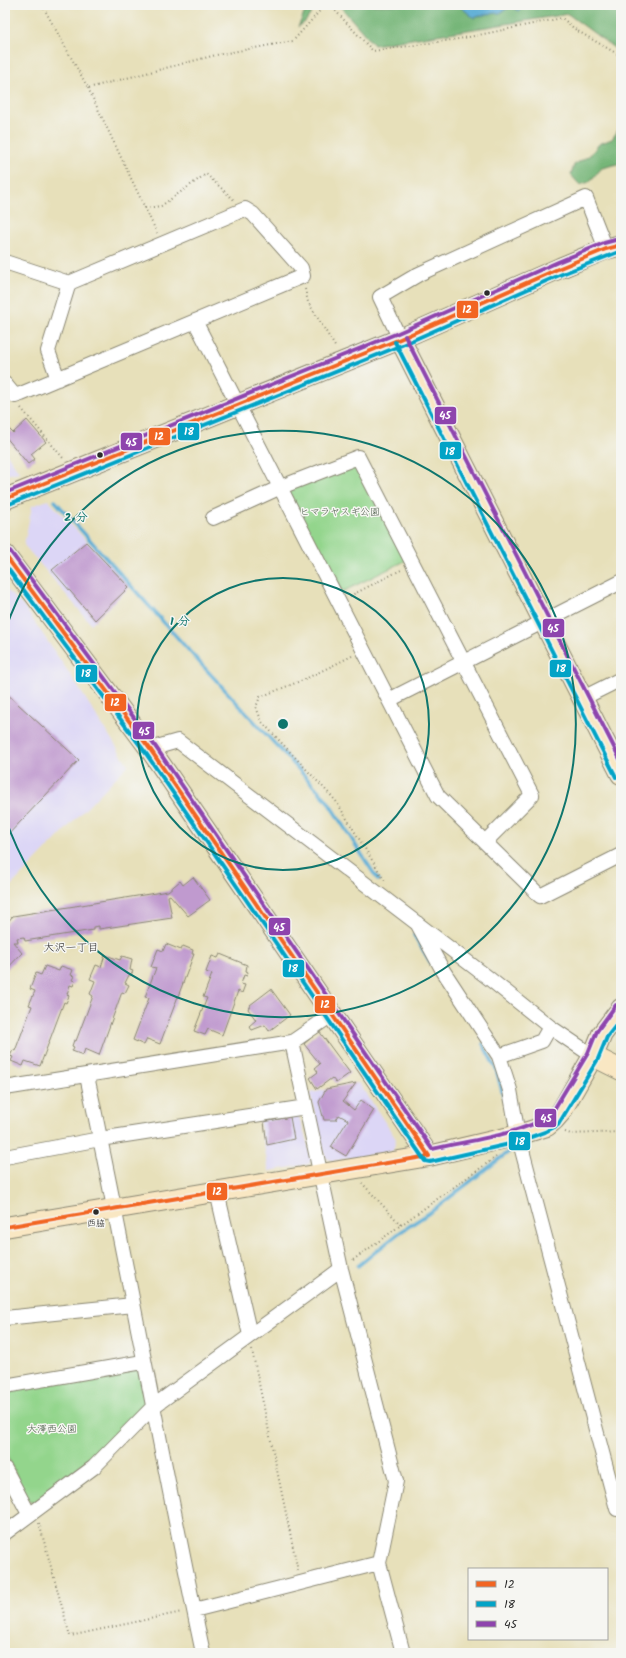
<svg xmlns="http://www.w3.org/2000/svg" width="626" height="1658" viewBox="0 0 626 1658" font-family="Kalam,'Klee One',sans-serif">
  <rect width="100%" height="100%" fill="#f6f6f2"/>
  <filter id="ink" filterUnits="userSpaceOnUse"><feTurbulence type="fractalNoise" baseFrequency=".025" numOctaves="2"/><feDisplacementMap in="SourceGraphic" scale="8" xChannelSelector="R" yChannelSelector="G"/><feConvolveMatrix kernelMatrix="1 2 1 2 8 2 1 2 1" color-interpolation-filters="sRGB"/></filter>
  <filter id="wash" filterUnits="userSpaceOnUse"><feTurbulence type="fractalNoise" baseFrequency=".012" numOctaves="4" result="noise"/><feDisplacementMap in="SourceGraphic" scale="16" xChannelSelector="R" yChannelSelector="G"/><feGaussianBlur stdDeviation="0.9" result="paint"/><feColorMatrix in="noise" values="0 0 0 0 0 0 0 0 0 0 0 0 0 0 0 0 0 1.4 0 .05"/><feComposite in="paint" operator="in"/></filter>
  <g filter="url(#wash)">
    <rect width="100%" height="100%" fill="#e7e0ba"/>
    <path fill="#dcd6f6" d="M5,451L19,472L5,475Z
      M48,500L130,587L91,624L24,545L32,506Z
      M5,588L25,608L71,676L128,765L5,892Z
      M359,1083L396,1139L393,1151L332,1161L325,1157L310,1093Z
      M298,1114L312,1158L309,1164L269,1171L259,1120Z"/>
    <path fill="#93d58c" stroke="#5f805c" d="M356,464L407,560L342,592L289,494L291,487Z
      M131,1370L139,1371L145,1404L141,1413L37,1503L28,1500L5,1452V1390Z"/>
    <path fill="#76b678" stroke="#507052" d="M308,5H317L305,22L298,27Z
      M339,5H621V53L568,14L374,45Z
      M621,126V163L602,168L589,182L580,185L571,175L574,165L590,155L599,144L612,139Z"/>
    <path fill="#5badd6" stroke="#436c80" d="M458,5H528L518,11L512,6L500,13L487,14L474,18Z"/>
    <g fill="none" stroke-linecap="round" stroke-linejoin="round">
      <path stroke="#5badd6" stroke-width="3.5" d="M55,501L201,664L326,799L378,880
        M414,935L431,963
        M483,1044L496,1069L507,1109
        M358,1266L399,1233L432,1211L515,1147"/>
    </g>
    <g id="blocks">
      <path fill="#c09acf" d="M27,420L46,442L31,454L35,459L28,464L5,436V432L9,429L13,433Z
        M86,542L129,587L95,620L52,570Z
        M5,692L79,760L5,838Z
        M193,877L210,900L188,916L170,895L168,896L172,918L99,929V926L93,927V930L25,941L24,937L17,938L18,942H13L22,953L5,971V925L13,916L168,891L180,881L183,885Z
        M166,944L181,950L183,946L193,950L192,954H194L160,1044L147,1039L144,1045L133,1040L149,998L145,997L156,968L151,967L158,949L163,951Z
        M220,954L247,965L246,971L248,972L247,976L244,975L241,984L245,985L242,993L238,991L222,1035L208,1029L205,1035L194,1031L207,998L203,997L212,974L206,972L212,956L218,958Z
        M105,955L120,960L122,956L132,959L130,970L133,971L131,975H129L125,983L129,985L125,993L122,992L99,1055L85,1049L83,1055L72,1051L74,1047L72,1046L74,1040L76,1041L93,996L90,994L95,981L90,979L96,965L101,967Z
        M45,966L59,971L61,966L73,970L71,975L74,976L72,980L75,981L73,986L70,985L67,994L69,996L66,1003L64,1002L40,1066L25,1061L23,1066L11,1061L13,1057L10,1056L13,1050L15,1051L32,1006L29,1005L35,991L30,989L36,973L41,975Z
        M271,989L290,1015L269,1031L265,1025L252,1030L249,1026L256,1020L248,1009L250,1005Z
        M319,1031L350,1073L336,1083L332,1078L317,1089L310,1078L318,1072L315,1068L320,1064L304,1044Z
        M356,1083L343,1101L354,1110L361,1100L374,1110L346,1156L331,1147L348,1120L339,1115L336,1120H324L319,1102L326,1089Z
        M290,1117L294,1139L267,1145L264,1122Z"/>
    </g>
  </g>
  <g filter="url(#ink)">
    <use href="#blocks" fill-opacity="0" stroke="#898672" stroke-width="1"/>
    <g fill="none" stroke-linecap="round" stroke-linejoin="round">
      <g stroke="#898672" stroke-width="16">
        <path id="street" d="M5,262L69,283L245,209L253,214L301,268L303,276L21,394L15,396L5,384
          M195,321L438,796L540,896L621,855
          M400,339L380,297L419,274L586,198L606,249
          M58,379L48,351L69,283
          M213,518L281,487L358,457L532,795L485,842
          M583,698L621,679
          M389,700L621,582
          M150,749L178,741L486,976L550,1027L593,1056
          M417,923L442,969L499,1056L510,1090L518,1135L617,1509
          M499,1056L542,1041L550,1027
          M87,1076C128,1268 162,1461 203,1653
          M5,1088L292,1042L333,1014
          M5,1157L100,1139L306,1107
          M217,1192L250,1335
          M5,1318L133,1305
          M5,1386L143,1362
          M5,1469L29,1514
          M5,1533L94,1467L154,1406L341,1269
          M379,1563L403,1653
          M194,1610L379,1563L396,1481L341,1269L292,1042"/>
      </g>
      <g stroke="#898672" stroke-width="22">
        <path id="secondary" d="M400,339L621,774
          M5,499L400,339L560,268L606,249L621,245
          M5,555L150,749L429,1156
          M593,1056L621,1070
          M5,1227L429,1156L518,1135L547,1126L554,1120L561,1112L593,1056L602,1034L621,1009"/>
      </g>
      <path stroke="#898672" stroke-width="2" stroke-dasharray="1 3" stroke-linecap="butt" d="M42,5L88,88L216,55L293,41L325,5
        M330,5L373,51L459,39L562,18L576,30L621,56
        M88,88L157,233
        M145,208L161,206L206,174L234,200
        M305,289L308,302L336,348
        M21,408L63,458
        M350,596L401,570
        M352,656L303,680L260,697L256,707L262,722L336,801L386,883
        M565,1132L571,1134L621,1132
        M401,1225L496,1157
        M353,1260L401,1225L362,1183
        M252,1350L298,1571
        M39,1523L70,1636L182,1612"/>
      <use href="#street" stroke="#fff" stroke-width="14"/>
      <use href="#secondary" stroke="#f9e7c3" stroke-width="20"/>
      <g stroke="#f6f6f2" stroke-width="7">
        <path id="bus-1" d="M5,499L400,339L560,268L606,249L621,245
          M5,555L150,749L429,1156
          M5,1227L429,1156"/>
      </g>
      <g stroke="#f6f6f2" stroke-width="7">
        <path id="bus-2" d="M395,342L616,777
          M7,505L402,345L562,274L621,251
          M5,565L145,752L425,1161L430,1162L514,1143L545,1132L558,1125L598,1059L607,1037L621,1019"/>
      </g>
      <g stroke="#f6f6f2" stroke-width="7">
        <path id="bus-3" d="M405,336L621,761
          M5,493L398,333L558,262L604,243L619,239
          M10,551L155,746L432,1149C471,1140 514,1136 550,1116L588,1053L597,1031L616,1005"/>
      </g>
      <use href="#bus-1" stroke="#f26522" stroke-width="4"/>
      <use href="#bus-2" stroke="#02a3c6" stroke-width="4"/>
      <use href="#bus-3" stroke="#8e44ad" stroke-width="4"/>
    </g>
  </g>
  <g fill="none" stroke="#0f766e" stroke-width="2">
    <circle cx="283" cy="724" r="146"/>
    <path d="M5 631A293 293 0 1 1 5 817"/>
  </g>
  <g fill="#2b2b2b" stroke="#f6f6f2" stroke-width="1.5">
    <circle cx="487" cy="293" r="3.5"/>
    <circle cx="100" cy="455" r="3.5"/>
    <circle cx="96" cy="1212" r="3.5"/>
  </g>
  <g text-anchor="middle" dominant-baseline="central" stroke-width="3" stroke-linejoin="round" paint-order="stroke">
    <g font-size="9" fill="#2b2b2b" stroke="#f6f6f2">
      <text x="96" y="1223">西脇</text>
    </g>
    <g font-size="10" fill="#455643" stroke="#f6f6f2">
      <text x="340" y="512">ヒマラヤスギ公園</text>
      <text x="52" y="1429">大澤西公園</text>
    </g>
    <g font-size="11" fill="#2b2b2b" stroke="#f6f6f2">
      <text x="71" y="948">大沢一丁目</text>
    </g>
  </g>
  <circle cx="283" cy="724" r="6" fill="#0f766e" stroke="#f6f6f2" stroke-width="2"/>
  <g font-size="12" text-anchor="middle" font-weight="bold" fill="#0f766e" stroke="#f6f6f2" stroke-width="3" stroke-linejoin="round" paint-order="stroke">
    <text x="76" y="521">2 分</text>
    <text x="180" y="625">1 分</text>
  </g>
  <g stroke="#f6f6f2" stroke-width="1.5">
    <rect x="456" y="300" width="23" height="19" rx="4" fill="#f26522"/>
    <rect x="434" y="406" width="23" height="19" rx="4" fill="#8e44ad"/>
    <rect x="177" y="422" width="23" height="19" rx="4" fill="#02a3c6"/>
    <rect x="148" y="427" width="23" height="19" rx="4" fill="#f26522"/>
    <rect x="120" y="432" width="23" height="19" rx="4" fill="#8e44ad"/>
    <rect x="439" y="441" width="23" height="19" rx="4" fill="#02a3c6"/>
    <rect x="542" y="618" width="23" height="20" rx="4" fill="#8e44ad"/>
    <rect x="549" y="659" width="23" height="19" rx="4" fill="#02a3c6"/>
    <rect x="75" y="664" width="23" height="19" rx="4" fill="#02a3c6"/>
    <rect x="104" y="693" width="23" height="19" rx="4" fill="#f26522"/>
    <rect x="132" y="721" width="23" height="19" rx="4" fill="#8e44ad"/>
    <rect x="268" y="917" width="23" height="19" rx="4" fill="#8e44ad"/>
    <rect x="282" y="959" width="23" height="19" rx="4" fill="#02a3c6"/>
    <rect x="314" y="995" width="22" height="19" rx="4" fill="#f26522"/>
    <rect x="534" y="1108" width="23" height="20" rx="4" fill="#8e44ad"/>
    <rect x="508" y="1131" width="23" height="20" rx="4" fill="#02a3c6"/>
    <rect x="206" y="1182" width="22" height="19" rx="4" fill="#f26522"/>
  </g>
  <g font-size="11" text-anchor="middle" font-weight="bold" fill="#fff">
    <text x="467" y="313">12</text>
    <text x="445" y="419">45</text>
    <text x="189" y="435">18</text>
    <text x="159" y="440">12</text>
    <text x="131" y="446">45</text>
    <text x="450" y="455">18</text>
    <text x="553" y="632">45</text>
    <text x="561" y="672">18</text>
    <text x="86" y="677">18</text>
    <text x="115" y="706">12</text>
    <text x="144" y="735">45</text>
    <text x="279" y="931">45</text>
    <text x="293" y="972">18</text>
    <text x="325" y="1008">12</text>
    <text x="546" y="1122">45</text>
    <text x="520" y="1145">18</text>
    <text x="217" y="1195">12</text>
  </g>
  <rect width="626" height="1658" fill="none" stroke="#f6f6f2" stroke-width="20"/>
  <rect x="468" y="1568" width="140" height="72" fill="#f6f6f2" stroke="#a5a5a2"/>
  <rect x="476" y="1581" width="20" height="6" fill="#f26522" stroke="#a5a5a2"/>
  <text x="504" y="1588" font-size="12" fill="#2b2b2b">12</text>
  <rect x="476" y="1601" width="20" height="6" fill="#02a3c6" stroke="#a5a5a2"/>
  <text x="504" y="1608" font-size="12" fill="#2b2b2b">18</text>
  <rect x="476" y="1621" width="20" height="6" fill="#8e44ad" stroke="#a5a5a2"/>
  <text x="504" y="1628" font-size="12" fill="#2b2b2b">45</text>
</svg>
